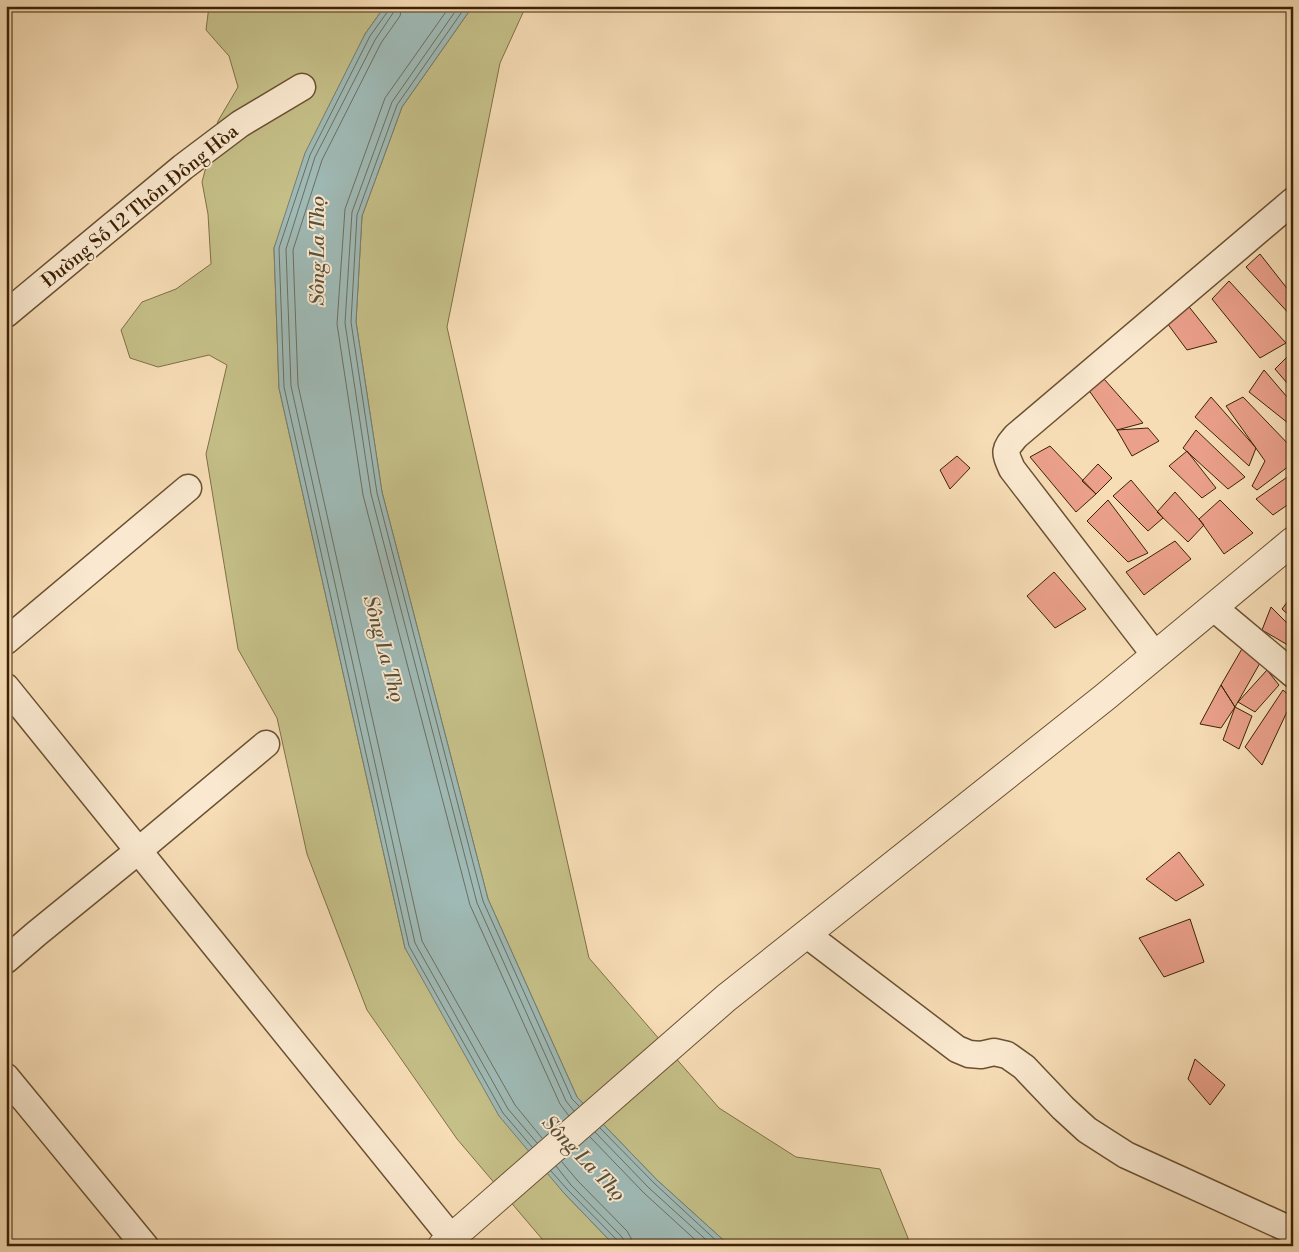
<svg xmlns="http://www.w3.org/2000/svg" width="1299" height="1252" viewBox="0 0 1299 1252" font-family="'Libre Bodoni',serif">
  <rect width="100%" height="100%" fill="#f7ddb6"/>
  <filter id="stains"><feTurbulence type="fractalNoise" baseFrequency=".004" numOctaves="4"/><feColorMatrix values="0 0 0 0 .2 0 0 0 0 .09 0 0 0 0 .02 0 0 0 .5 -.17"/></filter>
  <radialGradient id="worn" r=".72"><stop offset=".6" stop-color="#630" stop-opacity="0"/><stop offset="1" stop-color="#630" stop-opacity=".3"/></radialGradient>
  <path fill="#c5bf88" stroke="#807046" d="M209,6H385L365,34L274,248L279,388L405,948L563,1192L615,1246H548L457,1139L367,1010L307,854L277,718L238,649L206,454L227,365L209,355L158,367L130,358L121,330L142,302L176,289L211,264L208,214L202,182L218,121L238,87L229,56L206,30Z
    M472,6H526L500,63L447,327L589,958L719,1108L796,1157L880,1169L908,1238L907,1246H730L657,1180L577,1097L488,899L382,492L356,322L362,216L402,107L470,10Z"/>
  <path fill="#9fbab6" stroke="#777d6f" d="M385,6H472L470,10L402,107L362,216L356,322L382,492L488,899L577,1097L657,1180L730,1246H615L563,1192L499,1116L405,948L279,388L274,248L305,153L365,34Z"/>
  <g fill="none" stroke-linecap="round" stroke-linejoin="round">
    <path stroke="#6e6e5e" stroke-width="1" d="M388,6V11L370,36L310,155L279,248L284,387L409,946L503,1113L532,1147
      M395,6L393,13L375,40L315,157L286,249L291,386L415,943L508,1109L537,1143
      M402,6L400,16L381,43L322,160L293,250L298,385L422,941L515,1105L542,1138
      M450,6L385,98L345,209L337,324L363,495L470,905L560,1104L569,1116
      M459,6L392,102L352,212L345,323L371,494L477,903L566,1101L574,1111
      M466,6L397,105L357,215L351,322L377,493L483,901L572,1099L579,1106
      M600,1128L654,1183L722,1246
      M595,1132L649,1188L713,1246
      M590,1137L644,1193L702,1246
      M562,1162L577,1180L627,1231L631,1238L632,1246
      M556,1166L571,1185L621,1236L624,1240V1246
      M551,1171L567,1189L617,1240L618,1246"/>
  </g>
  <path fill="#eba08b" stroke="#3c2205" d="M1260,254L1293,296V318L1246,267Z
    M1229,281L1286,343L1260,358L1212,299Z
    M1186,303L1217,342L1187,350L1167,323Z
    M1292,352L1293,353V390L1275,369Z
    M1264,370L1293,404V427L1249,392Z
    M1104,379L1143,423L1117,430L1088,389Z
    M1211,397L1256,448L1249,466L1195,417Z
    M1243,397L1293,449V463L1257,490L1252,486L1265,461L1226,406Z
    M1148,428L1159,441L1132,456L1117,430Z
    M1196,430L1245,477L1228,489L1183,448Z
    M1050,446L1096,494L1076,512L1030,457Z
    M1187,451L1216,488L1202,498L1169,466Z
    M957,456L970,468L950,489L940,470Z
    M1098,464L1112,478L1096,494L1082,481Z
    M1293,473V501L1273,515L1256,499Z
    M1131,480L1163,518L1148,531L1113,496Z
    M1175,492L1204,525L1188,542L1157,512Z
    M1108,500L1148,553L1128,562L1087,521Z
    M1220,500L1253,533L1224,554L1199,519Z
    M1175,541L1191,559L1144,595L1126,572Z
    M1054,572L1086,609L1055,628L1027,596Z
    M1293,594V619L1282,609Z
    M1271,607L1293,629V648L1262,630Z
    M1243,647L1260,663L1235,707L1221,685Z
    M1267,670L1279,685L1255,712L1238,702Z
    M1221,685L1235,707L1221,728L1200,724Z
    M1283,690L1293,699L1262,765L1245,747Z
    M1235,707L1252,716L1239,749L1223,740Z
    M1179,852L1204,885L1176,901L1146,879Z
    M1190,919L1204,962L1164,977L1139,938Z
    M1195,1059L1225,1085L1210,1105L1188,1079Z"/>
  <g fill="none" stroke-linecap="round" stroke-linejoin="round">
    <g stroke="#6b5131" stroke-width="29">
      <path id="minor" d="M6,314L183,167L240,124L302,87
        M1214,608L1293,674
        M6,641L188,488
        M1155,655L1012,469C1004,451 1004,450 1016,436L1293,201
        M6,687L458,1246
        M806,934L957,1049L969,1054L981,1055L994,1052L1007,1055L1024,1067L1063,1108L1087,1130L1126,1155L1293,1231
        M6,960L36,934L138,851L266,744
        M6,1077L145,1246"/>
    </g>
    <g stroke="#6b5131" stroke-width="30">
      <path id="tertiary" d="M442,1246L726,998L1105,697L1293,541"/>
    </g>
    <use href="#minor" stroke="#fae9d0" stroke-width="26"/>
    <use href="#tertiary" stroke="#fae9d0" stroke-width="28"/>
  </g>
  <g text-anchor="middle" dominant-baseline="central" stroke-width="4" stroke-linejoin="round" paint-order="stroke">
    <g font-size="19" fill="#3c2205" stroke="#fae9d0">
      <text transform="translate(140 206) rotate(-39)">Đường Số 12 Thôn Đông Hòa</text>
    </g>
    <g font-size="20" font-style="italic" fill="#5a503a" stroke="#fae9d0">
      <text transform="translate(318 251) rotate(-90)">Sông La Thọ</text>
      <text transform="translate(383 649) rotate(75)">Sông La Thọ</text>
      <text transform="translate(583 1159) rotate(46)">Sông La Thọ</text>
    </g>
  </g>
  <rect width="1299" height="1252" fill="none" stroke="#f7ddb6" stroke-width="25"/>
  <rect x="8" y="8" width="1284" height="1237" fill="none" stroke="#3c2205" stroke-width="2.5"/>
  <rect x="12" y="12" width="1274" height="1227" fill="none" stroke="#3c2205"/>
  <rect width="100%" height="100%" filter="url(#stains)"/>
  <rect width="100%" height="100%" fill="url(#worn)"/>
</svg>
